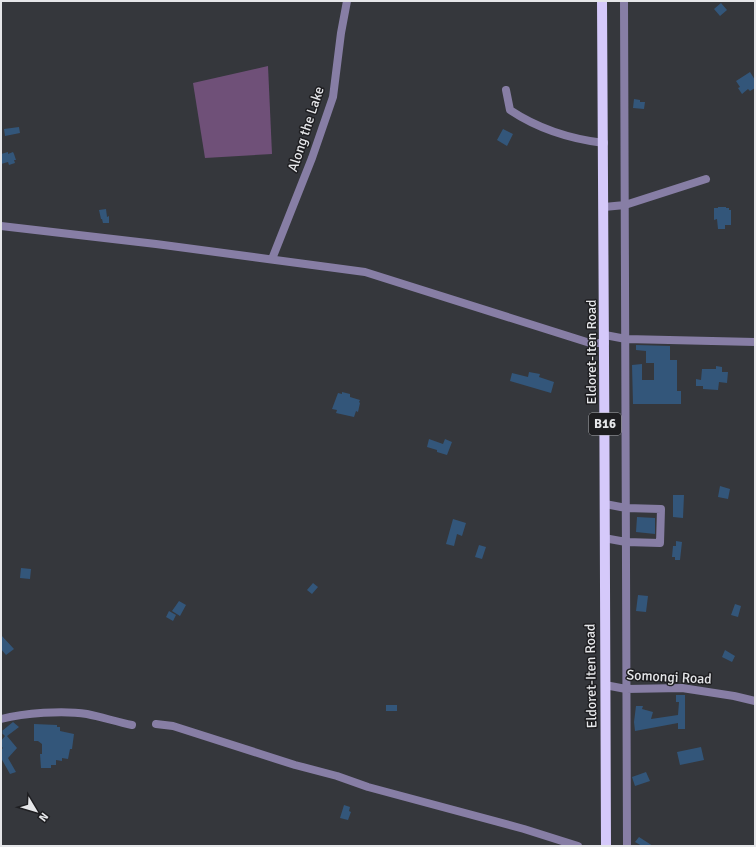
<svg xmlns="http://www.w3.org/2000/svg" width="756" height="847" viewBox="0 0 756 847" font-family="Signika,sans-serif">
  <rect width="100%" height="100%" fill="#35373c"/>
  <path fill="#6f5078" d="M268,66L272,154L205,158L193,83Z"/>
  <path fill="#33567a" d="M721,3L727,10L720,16L714,9Z
    M750,72L755,80V88L750,91L748,89L742,94L738,88L740,87L736,81Z
    M634,99L640,100V102H645L644,109L633,108Z
    M19,127L20,133L5,136L4,129Z
    M503,129L513,134L507,146L497,140Z
    M8,152V154L13,152L14,154L16,160H14L15,163L9,165L8,162L1,164V154Z
    M718,207H726V208H729V210H731V225H725V229H718L717,219L714,220V208H718Z
    M106,209L107,217L109,216V223H103L102,219H101L99,210Z
    M636,345L670,346V360H677V391H681V404H633L632,365L642,364V380H654V363H646V351L636,350Z
    M716,366L722,367V372H728L727,383L719,382L718,390L703,389V386H696V379L701,380L702,369H716Z
    M529,372L540,374L539,377L554,382L551,393L510,381L512,373L528,377Z
    M342,392L350,394V397L360,400L359,402L360,403L358,412L356,411L354,417L336,413L337,410L332,409L338,393L342,394Z
    M429,439L443,444L445,439L452,442L447,455L437,452V450L427,447Z
    M720,486L730,489L728,499L718,497Z
    M673,495H684L683,518L673,517Z
    M637,517L655,518V534L636,532Z
    M453,519L466,523L462,536L457,534L454,546L446,544Z
    M676,541L682,542L680,560H675V557H672L673,546H676Z
    M479,545L486,547L482,559L475,557Z
    M21,568L31,569L30,579L20,578Z
    M313,583L318,587L312,594L307,590Z
    M638,595L648,596L646,612L636,611Z
    M179,601L186,605L180,616L172,611Z
    M735,604L741,606L738,617L731,615Z
    M169,611L176,615L173,621L166,617Z
    M1,635L14,649L6,655L1,649Z
    M725,650L735,656L732,662L722,657Z
    M676,695H685V729H678V723L635,731L634,722L636,706H643L642,709L653,712L651,719L678,715L679,702H676Z
    M386,705H397V711H386Z
    M13,722L19,727L7,736L17,748L8,758L16,772L10,774L1,758V750L3,748L1,746V741L5,736L2,733L3,732L2,731Z
    M34,724L57,725V727H60V731L74,734L72,749H70L68,759L62,758V761L56,760V765H51V768H41L40,754H42V744L38,741H34Z
    M701,747L704,760L680,765L677,752Z
    M646,772L650,781L635,786L632,777Z
    M344,805L350,807L349,811L351,812L348,820L340,818Z
    M639,837L653,846H642L635,842Z"/>
  <g fill="none" stroke-linecap="round" stroke-linejoin="round">
    <path stroke="#877ea5" stroke-width="8" d="M624,1L627,846
      M506,90L510,110C537,128 571,139 604,143
      M604,207L625,205L706,179
      M1,226L156,244L365,272L590,343H605
      M272,259L312,158L333,97L341,33L347,1
      M605,335L626,339L755,342
      M604,538L626,542L660,543L661,509L626,508L605,504
      M605,685L626,689L682,688L734,696L755,701
      M1,719C24,713 63,710 87,714C102,717 117,722 132,725
      M156,724L173,726L295,765L337,776L368,787L524,829L578,846"/>
    <path stroke="#d5c9fa" stroke-width="10" d="M602,1C605,283 604,564 606,846"/>
  </g>
  <g text-anchor="middle" dominant-baseline="central" stroke-width="3" stroke-linejoin="round" paint-order="stroke">
    <rect fill="#1e1e21" stroke="#a9aaad" stroke-width="1" x="589" y="413" width="32" height="22" rx="3"/>
    <g font-size="13" font-weight="bold" fill="#e5e6e9">
      <text x="605" y="424">B16</text>
    </g>
    <g font-size="14" fill="#e5e6e9" stroke="#1e1e21">
      <text transform="translate(306 129) rotate(-72)">Along the Lake</text>
      <text transform="translate(591 352) rotate(-90)">Eldoret-Iten Road</text>
      <text transform="translate(591 676) rotate(-91)">Eldoret-Iten Road</text>
      <text transform="translate(669 677) rotate(3)">Somongi Road</text>
    </g>
  </g>
  <rect width="756" height="847" fill="none" stroke="#e5e6e9" stroke-width="4"/>
  <g transform="translate(36 811) rotate(128)" stroke="#1e1e21" stroke-width="3" paint-order="stroke">
  <path d="M0-3L7 15L0 10L-7 15Z" fill="#e5e6e9"/>
  <text y="-6" font-size="11" font-weight="bold" text-anchor="middle" fill="#e5e6e9">N</text>
  </g>
</svg>
